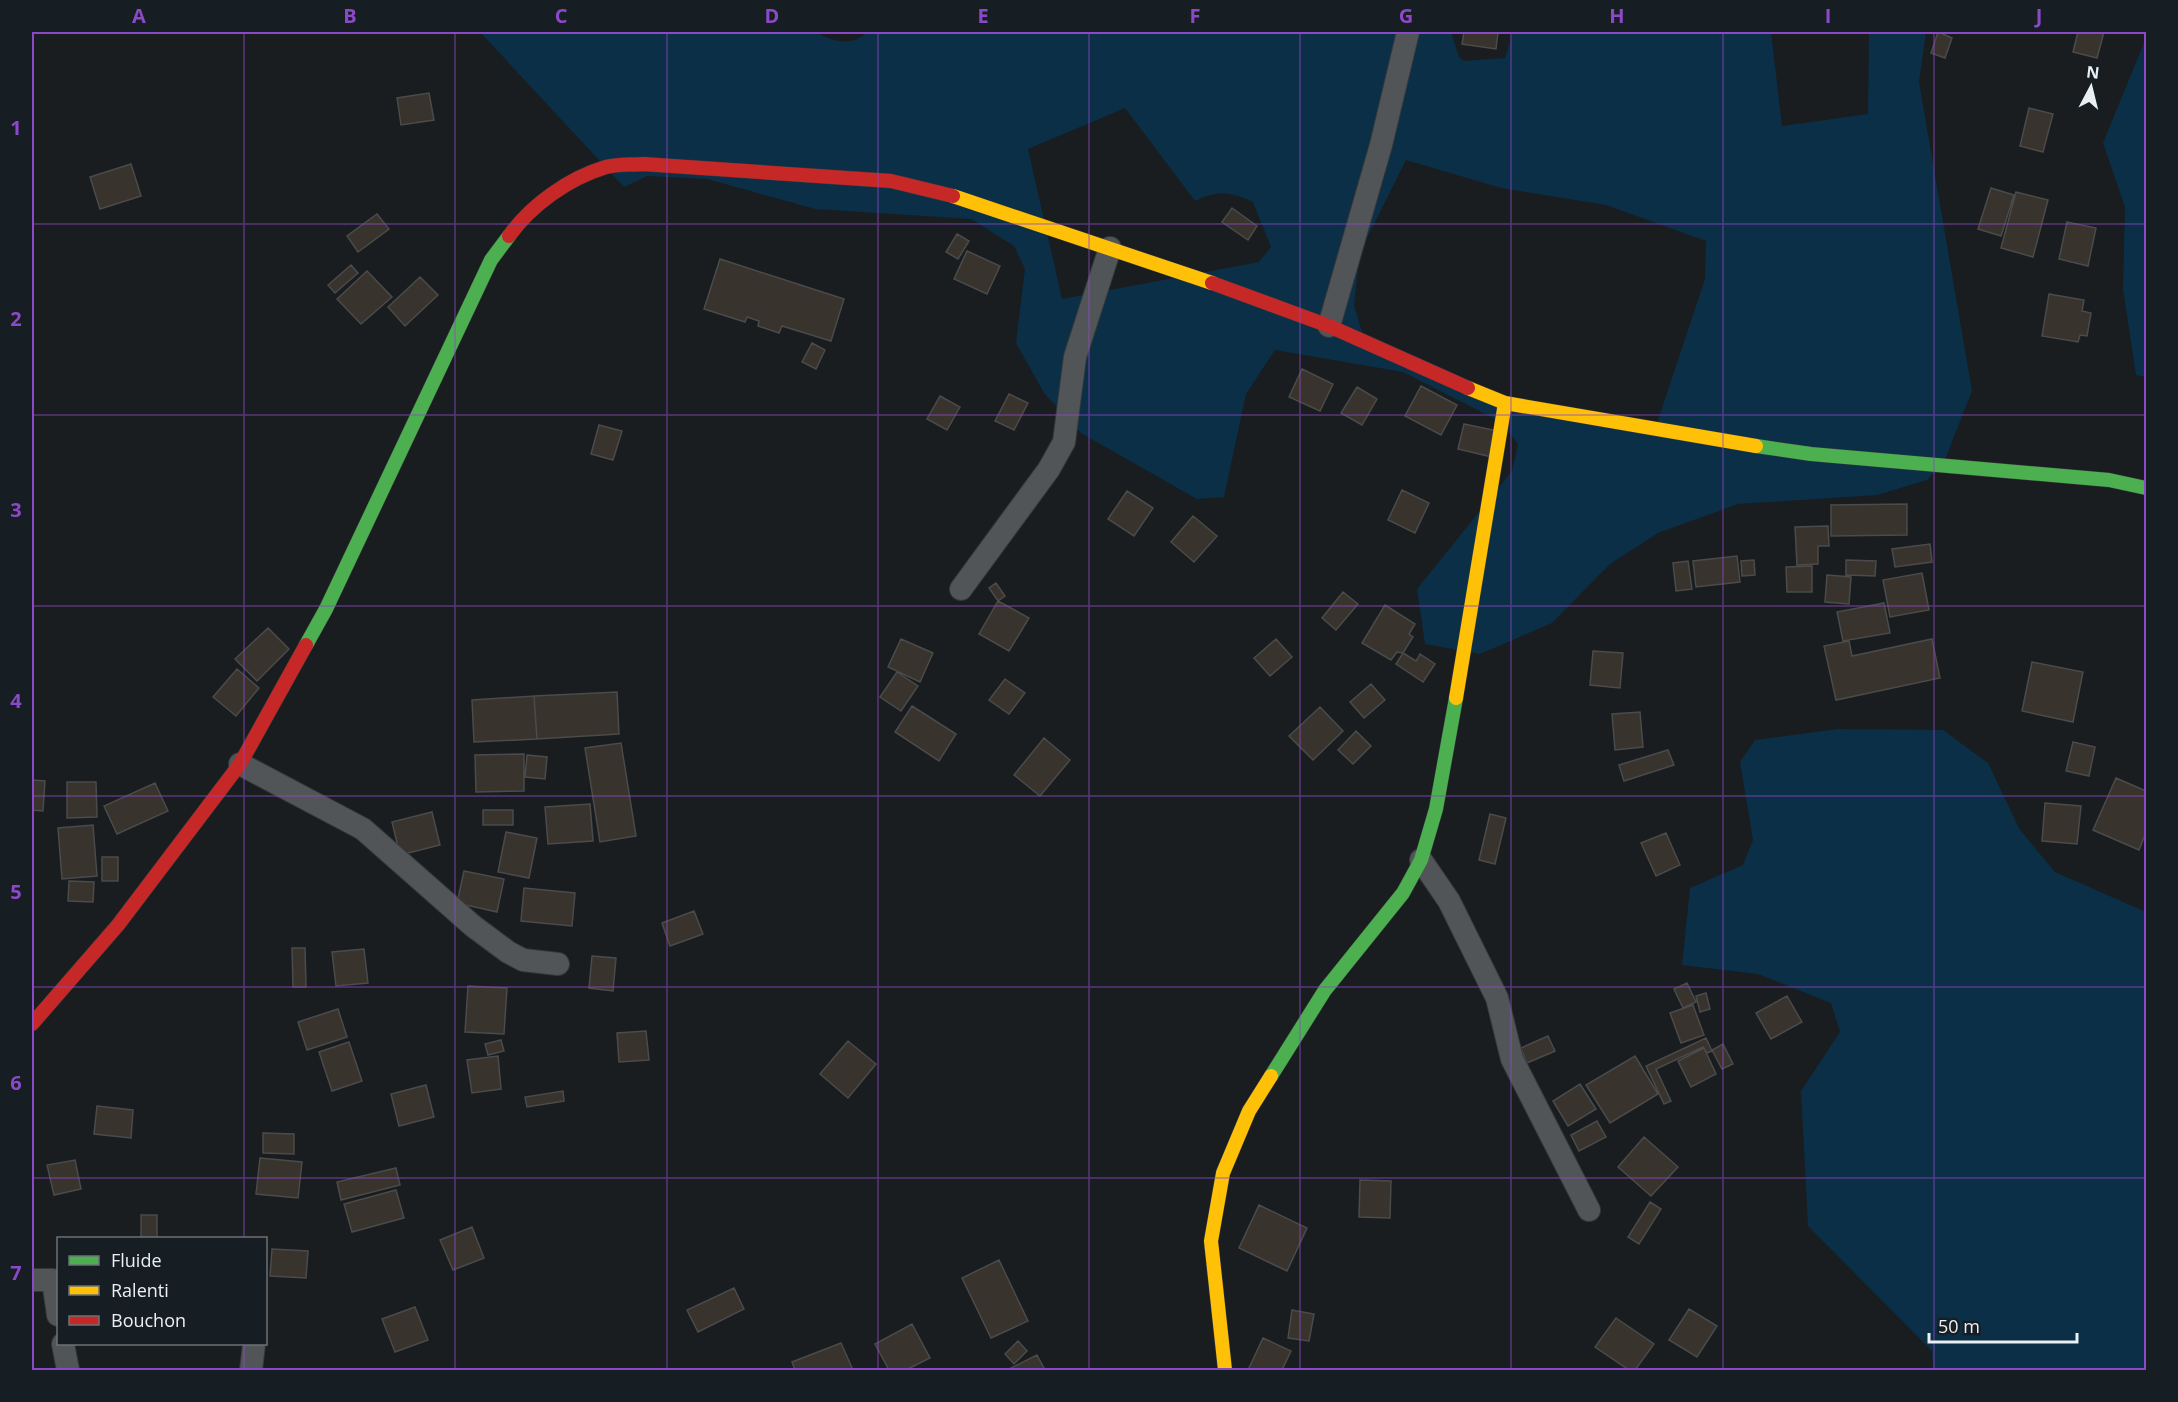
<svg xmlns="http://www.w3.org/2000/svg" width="2178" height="1402" viewBox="0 0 2178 1402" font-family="'Open Sans',sans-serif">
  <rect width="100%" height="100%" fill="#191d20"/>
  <path fill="#0a2f46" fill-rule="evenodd" d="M480,32H815C833,41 850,48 867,32H1451L1459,57L1464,61L1505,58L1513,32H1771L1782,126L1868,114L1869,32H1926L1919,82L1972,391L1944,462L1927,480L1877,495L1738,504L1658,533L1610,564L1552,623L1480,654L1425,644L1417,589L1512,471L1518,444L1501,422L1403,372L1275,350L1246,394L1224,497L1197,499L1081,433L1044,393L1016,343L1025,269L1014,246L971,219L815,209L707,179L647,176L624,187ZM1125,108L1195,201C1217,190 1231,192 1253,202L1271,247L1259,262L1062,299L1028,149ZM1406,160L1501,188L1606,205L1706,241L1705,279L1655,429L1534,409L1362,332L1354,305L1360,252Z
    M2146,38V377L2136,375L2123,289L2125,207L2103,143Z
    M1838,729L1943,730L1988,763L2020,830L2055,872L2146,912V1370H1933L1932,1351L1808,1226L1801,1091L1840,1032L1831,1003L1758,974L1682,965L1690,888L1743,865L1753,840L1740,762L1755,740Z"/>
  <path fill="#39332d" stroke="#4a4b4a" stroke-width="1.5" d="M1464,32H1498L1496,49L1462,44Z
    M1938,32L1952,38L1945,58L1931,53Z
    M2078,32H2104L2097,58L2073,52Z
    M429,93L434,120L401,125L397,98Z
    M2029,108L2053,114L2043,152L2020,146Z
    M131,164L141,196L100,209L90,177Z
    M1991,188L2014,195L2001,236L1978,229Z
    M2016,192L2048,200L2033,257L2001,248Z
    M1232,208L1257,226L1248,240L1222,222Z
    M377,214L389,229L358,252L347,236Z
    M2067,222L2096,228L2088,266L2059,259Z
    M957,234L969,241L958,259L946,252Z
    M967,251L1000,266L987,294L954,279Z
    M720,259L844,299L831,341L782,326L779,333L758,326L759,321L747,317L745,322L704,309Z
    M351,265L358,273L335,293L328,285Z
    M367,271L392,297L361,324L337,299Z
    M420,277L438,295L405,326L388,307Z
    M2049,294L2084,300L2082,311L2091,313L2087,336L2080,335L2078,342L2042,336Z
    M812,343L825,350L816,369L802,362Z
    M1302,369L1333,384L1320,411L1289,397Z
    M1421,386L1457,405L1441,435L1405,416Z
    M1357,387L1377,399L1362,425L1341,413Z
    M1009,394L1028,403L1014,430L995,421Z
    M940,396L960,407L947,430L927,419Z
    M1464,424L1498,431L1492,457L1458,449Z
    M599,425L622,431L613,460L591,454Z
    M1402,490L1429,503L1415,533L1388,520Z
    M1127,491L1153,508L1134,536L1108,519Z
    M1907,504V535L1831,536V505Z
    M1193,516L1217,536L1194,562L1171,542Z
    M1828,526L1829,546H1818V564L1797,565L1795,527Z
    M1930,544L1932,562L1895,567L1892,549Z
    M1737,556L1740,582L1696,587L1693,561Z
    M1754,560L1755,575L1742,576L1741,561Z
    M1846,560L1876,561L1875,576L1846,575Z
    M1688,561L1692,589L1676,591L1673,563Z
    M1812,566V592H1787L1786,567Z
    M1922,573L1929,610L1890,617L1883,580Z
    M1827,575L1851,577L1849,604L1825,602Z
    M996,583L1005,596L998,601L989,588Z
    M1343,592L1358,604L1336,630L1322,618Z
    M998,601L1029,618L1009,651L979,634Z
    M1884,603L1890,633L1843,641L1837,612Z
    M1385,605L1415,624L1409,634L1413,637L1403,653L1397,652L1391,660L1362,643Z
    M268,628L289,649L257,681L235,659Z
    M901,639L933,653L920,682L888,667Z
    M1276,639L1292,657L1270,676L1254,658Z
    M1932,639L1940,678L1836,700L1824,646L1849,641L1852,656Z
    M1593,651L1623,653L1620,688L1590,685Z
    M1403,653L1416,661L1420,654L1435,664L1423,682L1396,664Z
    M2032,662L2083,672L2073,722L2022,711Z
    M237,669L259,688L236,716L213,697Z
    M897,672L918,686L901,711L880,697Z
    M1005,679L1025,693L1009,714L989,700Z
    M1371,684L1385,700L1364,718L1350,702Z
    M617,692L619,734L537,739L534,696Z
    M534,696L537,739L474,742L472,700Z
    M912,706L956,734L939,761L895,732Z
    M1320,707L1343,731L1313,760L1289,736Z
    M1640,712L1643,747L1615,750L1612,714Z
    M1356,731L1371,746L1353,764L1338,750Z
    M1044,738L1070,760L1040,796L1014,775Z
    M2073,742L2095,747L2089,776L2066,771Z
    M621,743L636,836L600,842L585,748Z
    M1668,750L1674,765L1624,781L1619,765Z
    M524,754V791L476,792L475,755Z
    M527,755L547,757L545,779L525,777Z
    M2116,778L2146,791V832L2139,850L2093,830Z
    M32,780L45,781L43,811L32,810Z
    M67,782H96L97,817L67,818Z
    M155,783L168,811L117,834L104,806Z
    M2045,803L2081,806L2077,844L2042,841Z
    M590,804L593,841L548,844L545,807Z
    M483,810H513V825H483Z
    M432,812L440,845L400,855L392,822Z
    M1490,814L1506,818L1495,864L1479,860Z
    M93,825L97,876L62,879L58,828Z
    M506,832L537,838L529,878L498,872Z
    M1666,833L1680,865L1656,876L1641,843Z
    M102,857H118V881H102Z
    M464,871L504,879L497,912L457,903Z
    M69,881L94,882L93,902L68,901Z
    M524,888L575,893L572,926L521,921Z
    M694,911L703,934L670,946L662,923Z
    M292,948H305L306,987H293Z
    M364,949L368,983L336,986L332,952Z
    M592,956L616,958L613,991L589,988Z
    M1687,983L1696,1002L1683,1008L1674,989Z
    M468,986L507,988L504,1034L465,1032Z
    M1706,993L1710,1009L1700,1012L1696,996Z
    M1787,996L1802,1022L1771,1039L1756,1013Z
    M1693,1005L1704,1035L1681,1043L1670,1013Z
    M338,1009L347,1037L307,1050L298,1022Z
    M646,1031L649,1060L619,1062L617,1033Z
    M1548,1036L1555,1051L1527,1063L1521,1048Z
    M1706,1038L1712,1051L1707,1053L1703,1047L1656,1069L1671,1101L1664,1104L1646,1066Z
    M501,1040L504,1051L488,1055L485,1044Z
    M848,1041L876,1064L848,1098L820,1074Z
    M349,1042L362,1081L332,1091L319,1052Z
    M1723,1044L1733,1064L1722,1069L1712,1050Z
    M1704,1048L1716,1074L1691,1087L1678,1061Z
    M498,1056L501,1089L472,1093L467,1060Z
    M1635,1056L1658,1094L1610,1123L1586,1085Z
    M1580,1084L1596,1109L1568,1126L1553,1101Z
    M426,1085L434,1117L399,1126L391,1094Z
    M563,1091L564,1101L527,1107L525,1097Z
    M97,1106L133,1110L131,1138L94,1134Z
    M1597,1121L1606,1137L1579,1151L1571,1135Z
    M263,1133L294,1134V1154L263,1153Z
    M1644,1137L1678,1167L1651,1196L1618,1167Z
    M260,1158L302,1162L298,1198L256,1194Z
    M75,1160L81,1189L54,1195L47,1165Z
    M396,1168L400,1185L341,1200L337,1182Z
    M1360,1180L1391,1181L1390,1218L1359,1217Z
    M396,1190L404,1218L352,1232L344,1204Z
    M1650,1202L1661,1209L1639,1244L1628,1237Z
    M1259,1205L1307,1228L1287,1271L1239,1248Z
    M141,1215H157V1238H141Z
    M472,1227L484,1258L453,1270L440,1240Z
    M272,1249L308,1251L306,1278L270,1276Z
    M999,1260L1028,1321L991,1338L962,1278Z
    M734,1288L744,1309L698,1332L687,1310Z
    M415,1307L428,1340L395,1352L382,1319Z
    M1689,1309L1717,1326L1697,1357L1669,1340Z
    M1292,1310L1314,1314L1309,1341L1288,1338Z
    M1616,1318L1654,1344L1635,1370H1629L1595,1347Z
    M912,1324L930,1358L906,1370H889L875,1344Z
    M1263,1338L1291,1351L1282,1370H1248Z
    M1018,1341L1027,1351L1014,1364L1005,1354Z
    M841,1343L853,1370H795L792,1362Z
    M1037,1355L1045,1370H1007Z"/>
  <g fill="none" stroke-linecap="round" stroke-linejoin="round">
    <g stroke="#36393c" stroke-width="24">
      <path id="street" d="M1329,326L1381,145L1408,32
        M961,589L1049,469L1064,442L1075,357L1110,248
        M240,764L363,829L473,926L508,952L523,960L558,964
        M1421,860L1449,901L1497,998L1512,1059L1589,1210
        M32,1280H53L58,1315
        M63,1344L68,1370
        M251,1370L254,1344"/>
    </g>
    <g stroke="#36393c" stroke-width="15">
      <path id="fast" d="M1756,446L1811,454L2109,480L2146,488
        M306,645L326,609L491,260L509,236
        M1271,1076L1325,990L1403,893L1421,860L1436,809L1456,698"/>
    </g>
    <g stroke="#36393c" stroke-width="15">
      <path id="slow" d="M953,196L1212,283
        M1468,388L1505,403L1756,446
        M1456,698L1505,403
        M1225,1370L1211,1241L1223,1173L1249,1111L1271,1076"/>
    </g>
    <g stroke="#36393c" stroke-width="15">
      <path id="jam" d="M509,236C531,205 569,178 606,167C617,164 631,165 643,164L891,181L953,196
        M1212,283L1329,326L1468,388
        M32,1024L118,925L240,764L306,645"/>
    </g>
    <use href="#street" stroke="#525557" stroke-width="22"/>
    <use href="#fast" stroke="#4caf50" stroke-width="14"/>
    <use href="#slow" stroke="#ffc107" stroke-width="14"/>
    <use href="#jam" stroke="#c62828" stroke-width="14"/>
  </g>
  <path fill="none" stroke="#8c49c7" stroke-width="1.5" stroke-opacity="0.55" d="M244,32V1238M455,32V1370M667,32V1370M878,32V1370M1089,32V1370M1300,32V1370M1511,32V1370M1723,32V1370M1934,32V1370M32,224H2146M32,415H2146M32,606H2146M32,796H2146M32,987H2146M32,1178H2146M244,1344V1370"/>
  <rect width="2178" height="1402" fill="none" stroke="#161e23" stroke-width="66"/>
  <rect x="57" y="1237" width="210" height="108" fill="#161e23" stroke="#6b7276" stroke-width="1.5"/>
  <rect x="69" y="1256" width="30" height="9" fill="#4caf50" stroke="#6b7276" stroke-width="1.5"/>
  <text x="111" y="1267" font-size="18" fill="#eaeff3">Fluide</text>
  <rect x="69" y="1286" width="30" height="9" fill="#ffc107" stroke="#6b7276" stroke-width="1.5"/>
  <text x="111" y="1297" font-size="18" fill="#eaeff3">Ralenti</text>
  <rect x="69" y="1316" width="30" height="9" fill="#c62828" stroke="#6b7276" stroke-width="1.5"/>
  <text x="111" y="1327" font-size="18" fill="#eaeff3">Bouchon</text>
  <g transform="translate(2091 87) rotate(7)" stroke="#161e23" stroke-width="4.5" paint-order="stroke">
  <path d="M0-4.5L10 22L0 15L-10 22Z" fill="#eaeff3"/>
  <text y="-9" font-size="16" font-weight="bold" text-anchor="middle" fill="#eaeff3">N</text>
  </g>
  <path d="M1929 1333v9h148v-9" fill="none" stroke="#eaeff3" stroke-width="3"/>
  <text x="1938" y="1333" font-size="18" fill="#eaeff3" stroke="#161e23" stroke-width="4.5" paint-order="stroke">50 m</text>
  <rect x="33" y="33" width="2112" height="1336" fill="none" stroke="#8c49c7" stroke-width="2"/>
  <g font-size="20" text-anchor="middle" font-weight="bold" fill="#8c49c7">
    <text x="139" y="23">A</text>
    <text x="350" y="23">B</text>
    <text x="561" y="23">C</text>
    <text x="772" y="23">D</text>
    <text x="983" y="23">E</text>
    <text x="1195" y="23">F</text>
    <text x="1406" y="23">G</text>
    <text x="1617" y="23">H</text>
    <text x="1828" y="23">I</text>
    <text x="2039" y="23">J</text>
    <text x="16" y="135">1</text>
    <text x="16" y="326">2</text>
    <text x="16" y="517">3</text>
    <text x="16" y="708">4</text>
    <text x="16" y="899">5</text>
    <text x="16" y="1090">6</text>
    <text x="16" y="1280">7</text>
  </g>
</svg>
